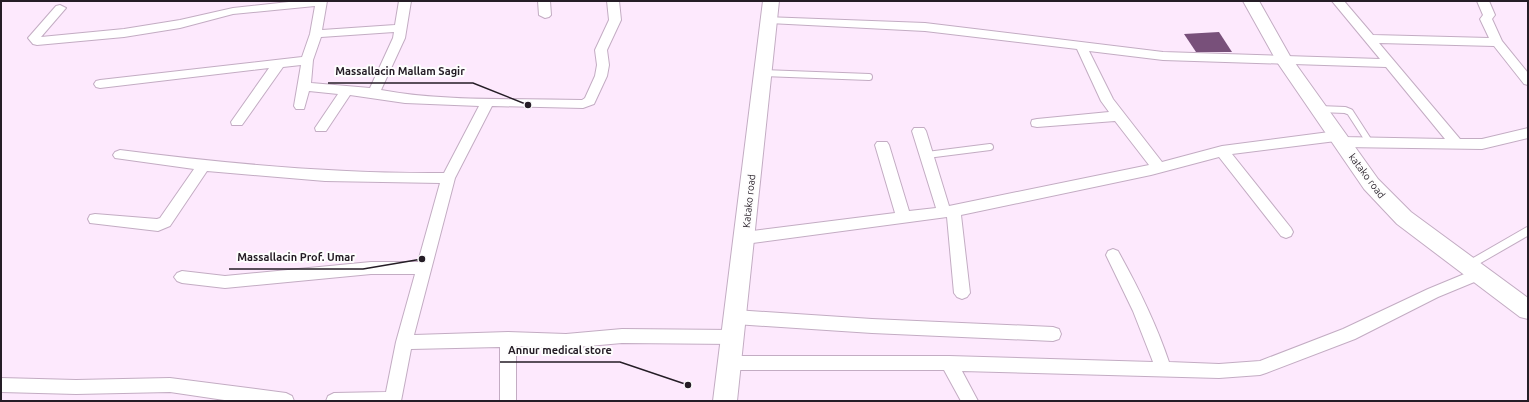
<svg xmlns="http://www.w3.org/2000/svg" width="1529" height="402" viewBox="0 0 1529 402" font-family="Ubuntu,sans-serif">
  <rect width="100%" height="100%" fill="#fde9fd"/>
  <path fill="#78507a" d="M1219,32L1232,52H1196L1184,34Z"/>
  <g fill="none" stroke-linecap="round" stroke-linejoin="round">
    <g stroke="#c3acc3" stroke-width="8">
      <path id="lane-far1" d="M763,73L869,77
        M1319,109L1345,110L1350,112L1370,143
        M927,155L990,147"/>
    </g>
    <g stroke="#c3acc3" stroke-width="10">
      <path id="lane" d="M1469,265L1528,231"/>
    </g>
    <g stroke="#c3acc3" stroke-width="2">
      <path id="street" d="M298,1H327L322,30L395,25L399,1H411L405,38L381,90C445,102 517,98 582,100L585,98L595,76L597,65L595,50L609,20L607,1H619L621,20L607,50L609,65L607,76L594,104L583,108L492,106L455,178L414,335L508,332L566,334L622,329L733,330L739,332L741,337L739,342L733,344L622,343L566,348L516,346V401H500V347L411,349L401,401H326L328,396L334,393L386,392L396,342L415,274H371L225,288L182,283L177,281L174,277L177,273L182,271L225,276L371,262H418L440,183L325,181L207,171L170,226L158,231L90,223L88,219L90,215L95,214L157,219L160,218L194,169L115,158L113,155L115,152L120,150C228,164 335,174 444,173L479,106L405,103L350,95L326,131H316L315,128L338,94L309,91L304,109H296L294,106L301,65L283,67L242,125H232L231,122L269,68L100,88L96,87L94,84L96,81L100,80L302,57L310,34L315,6L233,14L180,28L124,37L37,45L33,44L28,38L56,6L60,5L66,8L41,37L124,29L180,20L233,8ZM394,32L393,38L370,88L311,83L313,60L321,37Z
        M538,1H550L551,15L549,17L545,18L539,15Z
        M1332,1H1344L1373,35L1489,38L1480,19L1483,15L1477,1H1489L1495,15L1492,19L1502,41L1528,73V85L1524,84L1494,46L1379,43L1460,139H1482L1528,128V138L1482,149L1342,147L1337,145L1336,141L1232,154L1291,228L1293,232L1291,236L1286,238L1281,236L1219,157L1151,175L961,215L970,293L967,297L962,299L957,297L954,293L947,217L745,244L740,242L738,238L740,234L745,232L895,213L875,145L877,142H887L889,145L909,211L936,208L912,131L914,128H924L926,131L949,206L1149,165L1115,121L1037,127L1032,126L1031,123L1032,120L1037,119L1109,112L1101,101L1077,49L925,31L769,23L765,21L763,19L765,17L925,23L1163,52L1380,59ZM1089,51L1163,60L1386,67L1445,139L1343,137L1342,133L1337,131L1222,146L1162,162L1113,99Z
        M1113,249L1118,251C1138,287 1156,323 1169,362L1219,364L1260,361L1343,329L1428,289L1474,270L1479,268L1484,270L1487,274L1484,278L1438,297L1355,339L1266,373L1260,375L1219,378L962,371L978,401H961L944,370H730L724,368L722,363L724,358L730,356H949L1153,362L1133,311L1106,255L1108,251Z
        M735,310L872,319L1053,327L1059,329L1061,334L1059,339L1053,341L872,333L735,324L729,322L727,317L729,312Z
        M1,378L76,380L170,378L286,393L292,396L294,401H231L170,392L76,394L1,392Z"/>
    </g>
    <g stroke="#c3acc3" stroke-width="2">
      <path id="secondary" d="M763,1H779L737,401H713Z
        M1243,1H1259L1290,56L1378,179L1411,212L1528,298V319L1520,317L1397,224L1364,189L1277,62Z"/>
    </g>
    <use href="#lane-far1" stroke="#fff" stroke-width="6"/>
    <use href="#lane" stroke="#fff" stroke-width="8"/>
    <use href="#street" fill="#fff" fill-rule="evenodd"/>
    <use href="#secondary" fill="#fff" fill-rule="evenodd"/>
  </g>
  <g text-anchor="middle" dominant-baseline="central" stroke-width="4" stroke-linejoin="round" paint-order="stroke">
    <g font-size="10" fill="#251d26" stroke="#fdfdfd">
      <text transform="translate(1367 176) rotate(53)">katako road</text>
      <text transform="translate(749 201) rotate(-84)">Katako road</text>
    </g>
  </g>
  <path fill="none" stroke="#251d26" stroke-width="1.5" d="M528 105L473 83H328M422 259L363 269H229M688 385L620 362H500"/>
  <g fill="#251d26" stroke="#fdfdfd" stroke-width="1.5">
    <circle cx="528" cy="105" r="4"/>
    <circle cx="422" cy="259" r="4"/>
    <circle cx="688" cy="385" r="4"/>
  </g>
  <g font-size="11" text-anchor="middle" font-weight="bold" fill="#251d26" stroke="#fdfdfd" stroke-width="4" stroke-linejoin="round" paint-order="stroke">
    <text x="400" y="75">Massallacin Mallam Sagir</text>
    <text x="296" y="261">Massallacin Prof. Umar</text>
    <text x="560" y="354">Annur medical store</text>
  </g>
  <rect width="1529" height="402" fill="none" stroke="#251d26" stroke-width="4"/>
</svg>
